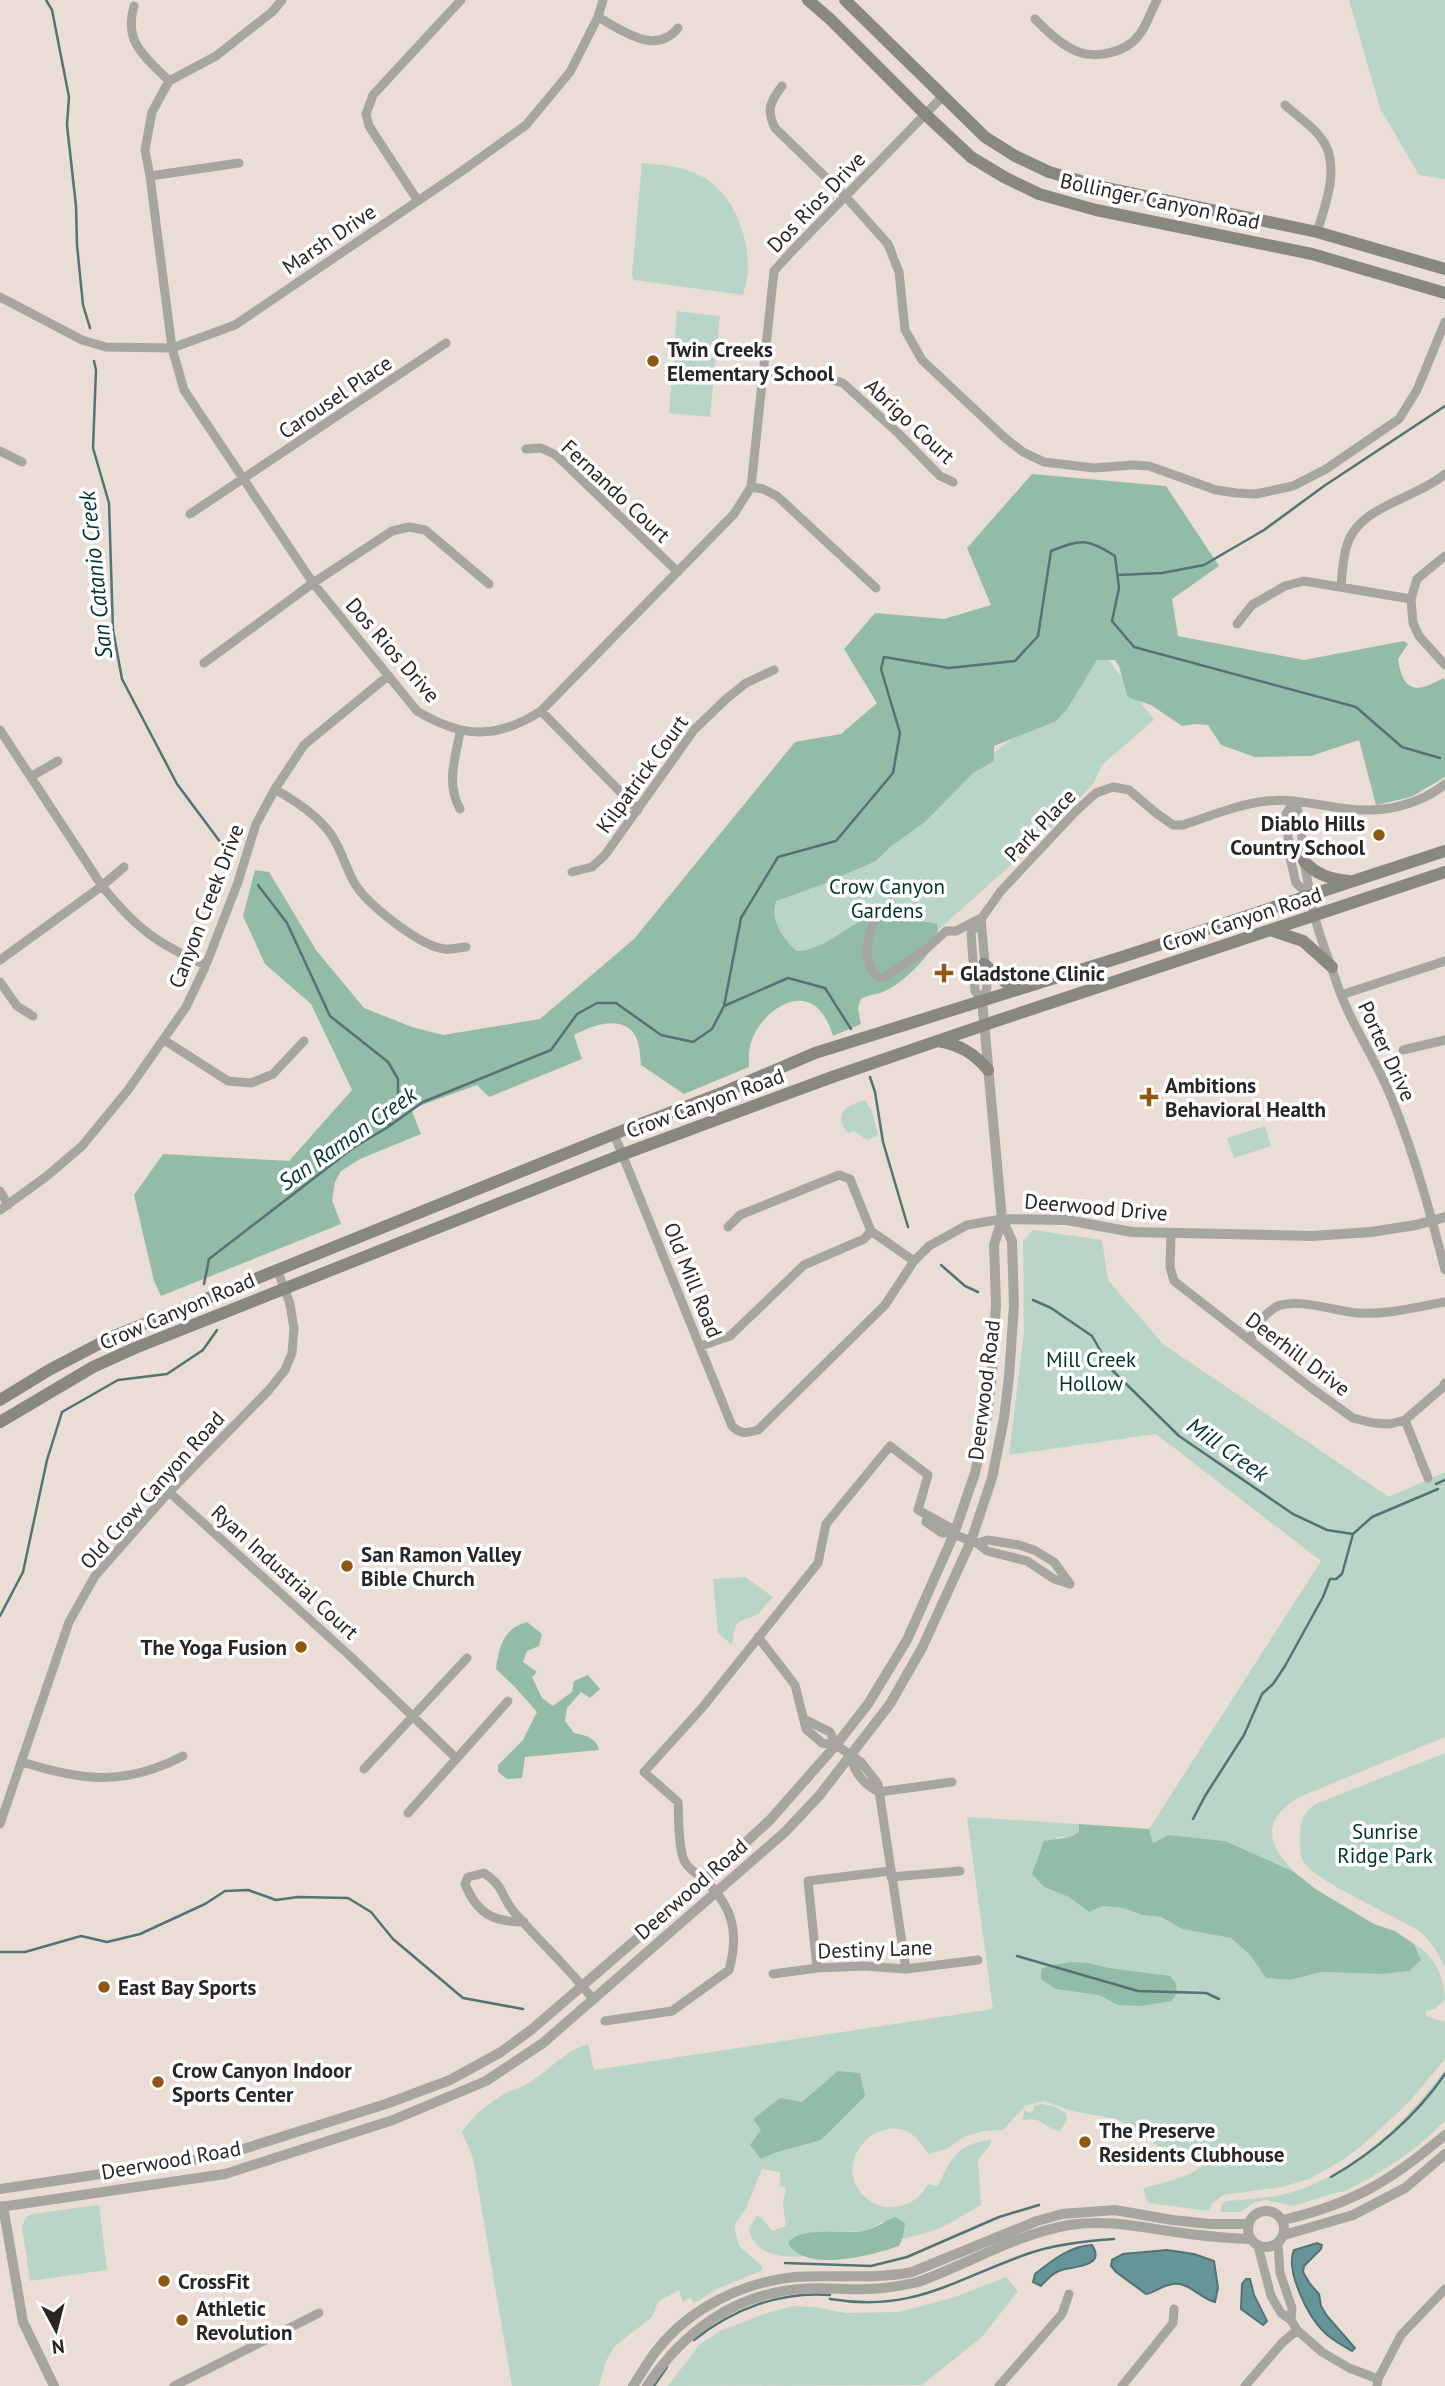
<svg xmlns="http://www.w3.org/2000/svg" width="1445" height="2386" viewBox="0 0 1445 2386" font-family="'PT Sans',sans-serif">
  <rect width="100%" height="100%" fill="#eaddd5"/>
  <path fill="#b9d5c7" d="M1349,0H1445V179L1419,175L1380,108Z
    M642,163C661,165 684,166 701,176C733,193 748,233 748,268C748,277 745,287 743,295L634,280L632,275Z
    M677,311L720,316L710,417L669,413Z
    M1099,647L1154,720L1102,765L1093,784L1043,836L908,957L780,960L755,903L903,825L1037,719Z
    M865,1100L872,1111L878,1135L867,1140L854,1131L848,1133C832,1114 846,1105 865,1100Z
    M1265,1126L1271,1146L1234,1158L1227,1138Z
    M1033,1230L1102,1240L1108,1280L1163,1344L1389,1497L1445,1472V1737L1302,1796C1283,1806 1265,1822 1275,1846C1279,1856 1289,1865 1296,1874L1225,1841L1169,1835L1152,1844L1149,1829L1321,1561L1156,1434L1009,1455L1024,1332L1023,1241Z
    M745,1577L773,1597L758,1614L738,1622L734,1631L732,1645L718,1633L713,1579Z
    M1445,1753V1967C1438,1954 1432,1941 1420,1932C1396,1915 1311,1881 1302,1859C1300,1853 1300,1845 1300,1838C1300,1820 1303,1812 1318,1803Z
    M967,1817L1079,1824V1832L1070,1837H1057L1044,1887L1069,1897L1089,1912L1103,1906L1123,1908L1142,1915L1161,1917L1182,1929L1231,1938L1250,1955L1266,1978L1290,1980L1321,1972L1380,1974L1421,1960L1414,1944C1434,1955 1445,1977 1445,2000L1435,2009L1426,2011V2016L1445,2022V2059L1410,2101L1364,2144L1341,2161L1309,2179L1282,2187L1223,2195L1212,2204L1209,2211L1148,2203L1143,2188C1163,2183 1192,2177 1207,2162L1156,2145L1133,2128L1116,2119L1072,2111L1044,2101L1025,2106L1003,2130L983,2131L966,2136L946,2149L928,2154C925,2150 923,2145 919,2141C887,2103 826,2160 865,2197C873,2205 883,2208 894,2207C910,2206 921,2197 928,2184L938,2186C951,2158 957,2144 991,2140L990,2145L978,2160L981,2205L950,2223L933,2231L902,2239L903,2237L882,2222L867,2231L809,2233L792,2250L806,2256C782,2258 756,2256 749,2230L756,2216L761,2217L772,2231L786,2226L783,2204L786,2188L780,2185V2172L762,2169L746,2208L735,2224V2230L739,2246L760,2264L763,2270L717,2289L694,2303L690,2298L683,2302L679,2290L658,2302L652,2317L615,2346L606,2361L599,2386H512L473,2158L462,2132C474,2115 490,2101 508,2092C517,2088 526,2086 533,2080C552,2068 566,2050 588,2044L594,2070L993,2009Z
    M1445,2070V2121C1415,2152 1381,2173 1343,2192H1338L1293,2206L1266,2200L1255,2202L1240,2212H1221L1222,2204L1226,2201C1249,2199 1274,2198 1296,2191C1357,2171 1407,2120 1445,2070Z
    M1042,2104L1056,2107L1066,2113L1067,2120L1060,2131C1044,2129 1044,2116 1023,2120L1024,2110L1030,2113L1034,2110L1033,2106Z
    M99,2205L107,2270L30,2281L22,2227L26,2217L33,2214Z
    M1006,2277L1018,2291L982,2337L922,2385L668,2386L700,2344L720,2331L764,2314L793,2306L814,2307L846,2313L899,2312L955,2297Z"/>
  <path fill="#93bca8" d="M1032,474L1166,486L1219,566L1172,599L1178,636L1304,660L1404,641L1408,644L1398,659C1403,692 1416,694 1443,678L1445,680V777L1411,797L1376,805L1359,740L1311,756L1255,757L1221,745L1208,725L1194,724L1182,726L1151,705L1130,698L1127,695L1119,666L1115,660H1097L1067,709L1056,721L994,746V761L973,773L925,822L891,846L876,861L821,885L776,901C770,921 782,937 796,951C826,952 854,917 885,911C896,909 905,918 915,920C923,922 930,922 937,924C943,946 906,981 887,990C879,995 869,994 861,999L858,1008L861,1024L833,1036C830,1025 823,1010 812,1004C789,991 758,1019 752,1040C748,1049 749,1058 749,1067L684,1094L641,1065C640,1057 640,1045 636,1037C624,1013 591,1026 574,1035L582,1059L489,1097L477,1085L411,1109L421,1134L360,1159L341,1171L335,1182L332,1200L341,1224L161,1296L154,1281L134,1195L163,1154L289,1161L352,1090L311,1004L265,964L243,916L255,870L269,872L316,950L364,1008L412,1027L443,1035L540,1019L634,939L795,742L841,734L877,703L844,649L875,613L944,619L991,605L967,548Z
    M527,1622L542,1634L539,1646L527,1651L523,1662L537,1672L532,1677L542,1698L553,1706L572,1692L574,1681L588,1675L600,1689L590,1698L581,1692L567,1708L565,1721L574,1733C585,1735 597,1738 599,1750L525,1757L522,1778L507,1779L498,1772V1765L523,1740L537,1712L514,1686L496,1669C499,1648 503,1628 527,1622Z
    M1079,1824L1149,1829L1153,1843L1169,1835L1225,1841L1294,1872L1317,1890L1374,1924L1395,1931L1414,1944L1421,1960L1409,1971L1380,1974L1321,1972L1290,1980L1266,1978L1250,1955L1231,1938L1182,1929L1161,1917L1142,1915L1123,1908L1103,1906L1089,1912L1069,1897L1044,1887L1032,1874L1044,1841L1070,1837L1079,1832Z
    M1071,1962L1089,1963L1108,1968L1170,1976L1176,1984L1177,1994L1171,2001L1140,2006L1118,2005L1099,1995L1056,1989L1041,1979V1969L1052,1965Z
    M838,2071L860,2073L865,2096L821,2140L777,2152L761,2159L750,2145L761,2130L753,2119L780,2098L802,2102Z
    M895,2217L905,2223L903,2237L899,2246C873,2255 805,2274 788,2243C799,2225 845,2235 864,2231C874,2229 885,2221 895,2217Z"/>
  <path fill="#659598" stroke="#537375" stroke-width="2" d="M1317,2243L1322,2245L1321,2249L1304,2266L1303,2272L1310,2284L1319,2294L1321,2306L1327,2316L1355,2348L1352,2351C1342,2345 1332,2340 1324,2332C1308,2317 1285,2270 1294,2250Z
    M1092,2245C1107,2268 1071,2266 1059,2271C1051,2274 1047,2280 1041,2286L1033,2282L1035,2274C1051,2261 1070,2246 1092,2245Z
    M1167,2250L1194,2254L1214,2261L1218,2288L1215,2302C1200,2299 1190,2282 1173,2284C1162,2285 1155,2293 1146,2294L1116,2272L1111,2266L1112,2260L1123,2254Z
    M1246,2279H1250L1254,2295L1267,2321L1263,2325L1241,2309L1242,2284Z"/>
  <g fill="none" stroke-linecap="round" stroke-linejoin="round">
    <path stroke="#537375" stroke-width="2.5" d="M46,0L52,10L69,97L67,125L76,206L77,245L83,305L90,328
      M94,361L96,370L93,448L109,503L113,630L122,679L177,784L221,843
      M1118,575L1162,573L1204,565L1264,530L1324,486L1445,406
      M258,885L287,923L330,1016L388,1062L398,1079V1100L389,1124
      M724,1006L788,978L825,988L851,1029
      M870,1077L875,1092L883,1142L908,1227
      M941,1265L965,1286L978,1292
      M204,1284L209,1259L353,1148L388,1127L423,1102L551,1050L577,1014L597,1003H616L661,1035L693,1042L712,1029L724,1006L741,918L778,857L836,841L893,773L900,733L881,669L884,657L949,668L1015,661L1038,636L1051,551C1082,538 1087,539 1115,556L1119,588L1112,621L1134,647L1356,707L1402,747L1440,758
      M1033,1300L1051,1308L1092,1336L1111,1369L1179,1436L1293,1514L1327,1530L1353,1534L1372,1517L1438,1489
      M1436,1484L1445,1480
      M0,1616L23,1572L47,1460L62,1412L118,1380L167,1374L203,1350L217,1330
      M1193,1819L1205,1796L1244,1735L1262,1694L1273,1684L1285,1666L1323,1597L1330,1579H1336L1342,1574L1353,1534
      M0,1952H25L81,1936L107,1942L140,1934L205,1904L225,1891L248,1890L276,1900L298,1897L348,1898L371,1912L393,1939L463,1998L523,2009
      M1017,1956L1138,1991L1206,1993L1219,1999
      M1331,2177C1375,2152 1416,2116 1445,2074
      M785,2263L871,2266L907,2257L999,2217L1039,2205
      M830,2299C915,2313 954,2279 1030,2253C1056,2244 1086,2241 1114,2239
      M694,2340C733,2309 780,2291 830,2295
      M654,2386L667,2367"/>
    <path stroke="#a6a5a0" stroke-width="9" d="M282,0L272,12L216,56L169,81L152,112L145,150L150,176L172,348L184,390L313,583L417,711C462,738 496,740 541,711L734,514L751,487L774,271L792,251L942,97
      M134,6C123,43 146,57 169,81
      M598,17C623,31 656,56 678,28
      M1035,19C1046,30 1059,43 1074,50C1094,60 1126,53 1139,35C1147,25 1151,11 1157,0
      M782,86C770,102 766,110 775,128L845,196L888,244L899,272L905,330L922,360L1005,438L1023,452L1044,462L1094,468L1133,465L1149,466L1216,490L1236,493L1256,494L1293,486L1326,469L1399,419L1417,390L1445,322
      M1285,105C1298,117 1316,128 1325,144C1339,170 1325,207 1317,232
      M150,176L239,163
      M418,201L369,126L366,114L373,95L461,0
      M0,297L82,340L106,347L172,348L235,325L462,171L526,125L570,72L598,17L603,0
      M762,371L823,377L843,383L899,434L940,476L953,482
      M526,449L541,448L556,455L678,572
      M0,451L22,462
      M751,487L763,489L777,496L876,588
      M190,514L446,343
      M1445,556L1417,579L1411,599L1413,623L1419,636L1445,665
      M1341,586C1342,573 1343,560 1346,548C1357,505 1415,500 1445,474
      M1237,624L1252,605L1285,586L1304,581L1411,599
      M204,663L313,583L392,531L409,527L425,530L489,584
      M541,711L638,810
      M0,730L102,886C136,928 157,944 206,965
      M460,732C455,760 446,783 460,809
      M32,776L58,761
      M275,789C296,802 318,815 332,836C342,851 346,869 355,884C368,905 421,947 445,949C452,950 460,947 466,947
      M1294,801C1302,817 1301,834 1303,852C1304,866 1308,880 1310,894C1314,924 1327,953 1336,981C1350,1024 1377,1060 1393,1102C1415,1156 1431,1214 1445,1270
      M1294,801L1286,814L1290,858L1296,883L1310,896
      M572,872L592,867L605,855L694,730L726,699L746,683L774,670
      M876,917C867,938 860,959 878,977H885L925,950L946,931H956L979,919
      M981,918L987,988L982,1000
      M0,960L102,886L124,867
      M0,982L17,1006L33,1016
      M1341,995L1445,961
      M982,1000L975,991L971,933L1001,891L1076,811L1096,793L1113,787L1129,790L1156,813L1173,825H1183C1210,816 1239,804 1267,801C1295,798 1320,806 1348,809C1381,813 1419,806 1445,784
      M164,1040L228,1081L251,1083L273,1074L304,1041
      M1403,1050L1445,1040
      M614,1134L732,1426C741,1435 747,1433 758,1430L885,1305L914,1261L929,1246L967,1225L1002,1219
      M0,1191L8,1205
      M0,1210L47,1176L82,1146L128,1090L186,1007L206,965L238,882L256,824L275,789L304,745L388,676
      M728,1227L740,1215L839,1175L850,1179L871,1231L914,1261
      M1171,1234L1170,1267L1174,1281L1310,1387L1353,1418L1373,1423L1390,1424L1405,1420L1442,1388L1445,1383
      M1250,1339C1257,1327 1264,1312 1278,1306C1299,1298 1335,1311 1358,1313C1387,1315 1417,1307 1445,1302
      M701,1346L730,1336L804,1265L864,1239L871,1231
      M1405,1420L1428,1478
      M169,1492L350,1656L456,1758
      M927,1516L926,1522L942,1533H950L977,1543L987,1551L1027,1561L1054,1579L1070,1584
      M977,1543L988,1540L1019,1545L1034,1550L1054,1562L1070,1584
      M758,1637L795,1685L806,1729L822,1743L836,1745
      M804,1719L830,1732L836,1745L861,1762L878,1784L906,1969
      M851,1757C854,1772 864,1785 879,1792
      M22,1762C82,1781 126,1786 183,1756
      M364,1769L467,1658
      M879,1792L952,1782
      M408,1813L508,1701
      M0,1824L69,1622L95,1576L169,1492L269,1390L285,1370L292,1353L294,1329L290,1304L277,1269
      M891,1877L960,1871
      M524,1922C492,1922 477,1913 465,1884L468,1877L484,1873C505,1887 500,1895 514,1912C539,1941 568,1967 592,1998
      M817,1968L808,1881L890,1871
      M773,1974L817,1968L864,1966L906,1969L978,1960
      M605,2021L672,2011L729,1970C739,1934 734,1908 705,1880C699,1875 689,1870 685,1862C678,1851 679,1817 678,1802L644,1772L702,1708L818,1563L826,1524L890,1446L928,1475L918,1510L949,1527L950,1533
      M1278,2244L1280,2273L1292,2308L1291,2320
      M1258,2246L1271,2296L1281,2313L1291,2320L1297,2330L1322,2352L1349,2368L1378,2379
      M174,2386L319,2313
      M999,2386L1062,2314L1069,2294
      M1122,2386L1173,2323L1174,2309
      M1245,2386L1282,2343L1297,2330
      M1377,2386L1378,2379L1401,2335L1445,2289"/>
    <path stroke="#a6a5a0" stroke-width="10" d="M1002,1219L1067,1220L1132,1232L1312,1236L1371,1232L1416,1225L1445,1217
      M0,2189L221,2156L386,2104L450,2080L501,2052L531,2030L705,1880L770,1820L836,1745L868,1704L907,1640L954,1534L975,1473L987,1416L992,1375L996,1304L994,1245L1002,1219
      M3,2206L23,2322L54,2386
      M0,2207L225,2174L393,2120L486,2081L543,2043L785,1832L819,1796L890,1704L922,1648L971,1541L992,1478L1004,1418L1009,1377L1014,1305L1012,1241L1002,1219L982,1000
      M1248 2229a18 18 0 1 1 36 0a18 18 0 1 1-36 0Z
      M1283,2220C1352,2204 1391,2181 1445,2135
      M1284,2235L1353,2215L1405,2188L1445,2154
      M633,2386C641,2374 648,2361 657,2350C689,2309 742,2282 795,2277C834,2274 872,2280 912,2272L1037,2221L1062,2214L1115,2210L1172,2220L1211,2224H1248
      M647,2386C683,2332 734,2294 800,2289C822,2287 844,2290 865,2289C883,2289 901,2286 918,2282C968,2264 1017,2234 1069,2225C1105,2219 1140,2227 1176,2232C1200,2236 1225,2238 1250,2239"/>
    <path stroke="#898880" stroke-width="12" d="M808,0L830,19L925,114L971,157L1004,177L1039,194L1096,210L1312,254L1445,293
      M845,0L985,137L1015,156L1049,172L1098,186L1317,232L1445,269
      M1304,861C1316,875 1331,879 1349,881
      M1270,930L1303,941L1332,967
      M984,964L1005,982L1025,987
      M938,1041C960,1045 974,1053 988,1070
      M0,1400L49,1370L114,1336L614,1134L724,1092L815,1053L1125,956L1445,851
      M0,1422L93,1367L135,1348L621,1155L835,1076L996,1021L1445,872"/>
  </g>
  <g fill="#905710" stroke="#fff" stroke-width="2.5">
    <circle cx="653" cy="361" r="7"/>
    <circle cx="1379" cy="835" r="7"/>
    <path d="M940.5 962.5h7v7h7v7h-7v7h-7v-7h-7v-7h7z"/>
    <path d="M1145.5 1086.5h7v7h7v7h-7v7h-7v-7h-7v-7h7z"/>
    <circle cx="347" cy="1566" r="7"/>
    <circle cx="301" cy="1647" r="7"/>
    <circle cx="104" cy="1987" r="7"/>
    <circle cx="158" cy="2082" r="7"/>
    <circle cx="1085" cy="2142" r="7"/>
    <circle cx="164" cy="2281" r="7"/>
    <circle cx="182" cy="2320" r="7"/>
  </g>
  <g text-anchor="middle" dominant-baseline="central" stroke-width="7" stroke-linejoin="round" paint-order="stroke">
    <g font-size="21" fill="#292522" stroke="#fff">
      <text transform="translate(1160 201) rotate(12)">Bollinger Canyon Road</text>
      <text transform="translate(816 202) rotate(-46)">Dos Rios Drive</text>
      <text transform="translate(329 239) rotate(-34)">Marsh Drive</text>
      <text transform="translate(335 397) rotate(-34)">Carousel Place</text>
      <text transform="translate(910 421) rotate(43)">Abrigo Court</text>
      <text transform="translate(616 491) rotate(43)">Fernando Court</text>
      <text transform="translate(393 650) rotate(49)">Dos Rios Drive</text>
      <text transform="translate(642 774) rotate(-54)">Kilpatrick Court</text>
      <text transform="translate(1040 825) rotate(-46)">Park Place</text>
      <text transform="translate(206 906) rotate(-69)">Canyon Creek Drive</text>
      <text transform="translate(1242 919) rotate(-18)">Crow Canyon Road</text>
      <text transform="translate(1387 1051) rotate(65)">Porter Drive</text>
      <text transform="translate(705 1103) rotate(-20)">Crow Canyon Road</text>
      <text transform="translate(1096 1207) rotate(5)">Deerwood Drive</text>
      <text transform="translate(693 1280) rotate(68)">Old Mill Road</text>
      <text transform="translate(177 1311) rotate(-23)">Crow Canyon Road</text>
      <text transform="translate(1298 1354) rotate(37)">Deerhill Drive</text>
      <text transform="translate(984 1390) rotate(-83)">Deerwood Road</text>
      <text transform="translate(152 1490) rotate(-48)">Old Crow Canyon Road</text>
      <text transform="translate(285 1572) rotate(42)">Ryan Industrial Court</text>
      <text transform="translate(691 1889) rotate(-41)">Deerwood Road</text>
      <text transform="translate(875 1949) rotate(-2)">Destiny Lane</text>
      <text transform="translate(171 2160) rotate(-10)">Deerwood Road</text>
    </g>
    <g font-size="21" font-weight="bold" fill="#292522" stroke="#fff" text-anchor="start">
      <text x="667" y="349">Twin Creeks<tspan x="667" dy="24">Elementary School</tspan></text>
      <text x="1365" y="823" text-anchor="end">Diablo Hills<tspan x="1365" dy="24">Country School</tspan></text>
      <text x="960" y="973">Gladstone Clinic</text>
      <text x="1165" y="1085">Ambitions<tspan x="1165" dy="24">Behavioral Health</tspan></text>
      <text x="361" y="1554">San Ramon Valley<tspan x="361" dy="24">Bible Church</tspan></text>
      <text x="287" y="1647" text-anchor="end">The Yoga Fusion</text>
      <text x="118" y="1987">East Bay Sports</text>
      <text x="172" y="2070">Crow Canyon Indoor<tspan x="172" dy="24">Sports Center</tspan></text>
      <text x="1099" y="2130">The Preserve<tspan x="1099" dy="24">Residents Clubhouse</tspan></text>
      <text x="178" y="2281">CrossFit</text>
      <text x="196" y="2308">Athletic<tspan x="196" dy="24">Revolution</tspan></text>
    </g>
    <g font-size="21" fill="#003724" stroke="#fff">
      <text x="887" y="886">Crow Canyon<tspan x="887" dy="24">Gardens</tspan></text>
      <text x="1091" y="1359">Mill Creek<tspan x="1091" dy="24">Hollow</tspan></text>
      <text x="1385" y="1831">Sunrise<tspan x="1385" dy="24">Ridge Park</tspan></text>
    </g>
    <g font-size="23" font-style="italic" fill="#033537" stroke="#fff">
      <text transform="translate(95 575) rotate(-96)">San Catanio Creek</text>
      <text transform="translate(347 1138) rotate(-35)">San Ramon Creek</text>
      <text transform="translate(1228 1449) rotate(35)">Mill Creek</text>
    </g>
  </g>
  <g transform="translate(56 2330) rotate(173)" stroke="#ffffff" stroke-width="5" paint-order="stroke">
  <path d="M0-5L12 26L0 18L-12 26Z" fill="#292522"/>
  <text y="-10" font-size="19" font-weight="bold" text-anchor="middle" fill="#292522">N</text>
  </g>
</svg>
